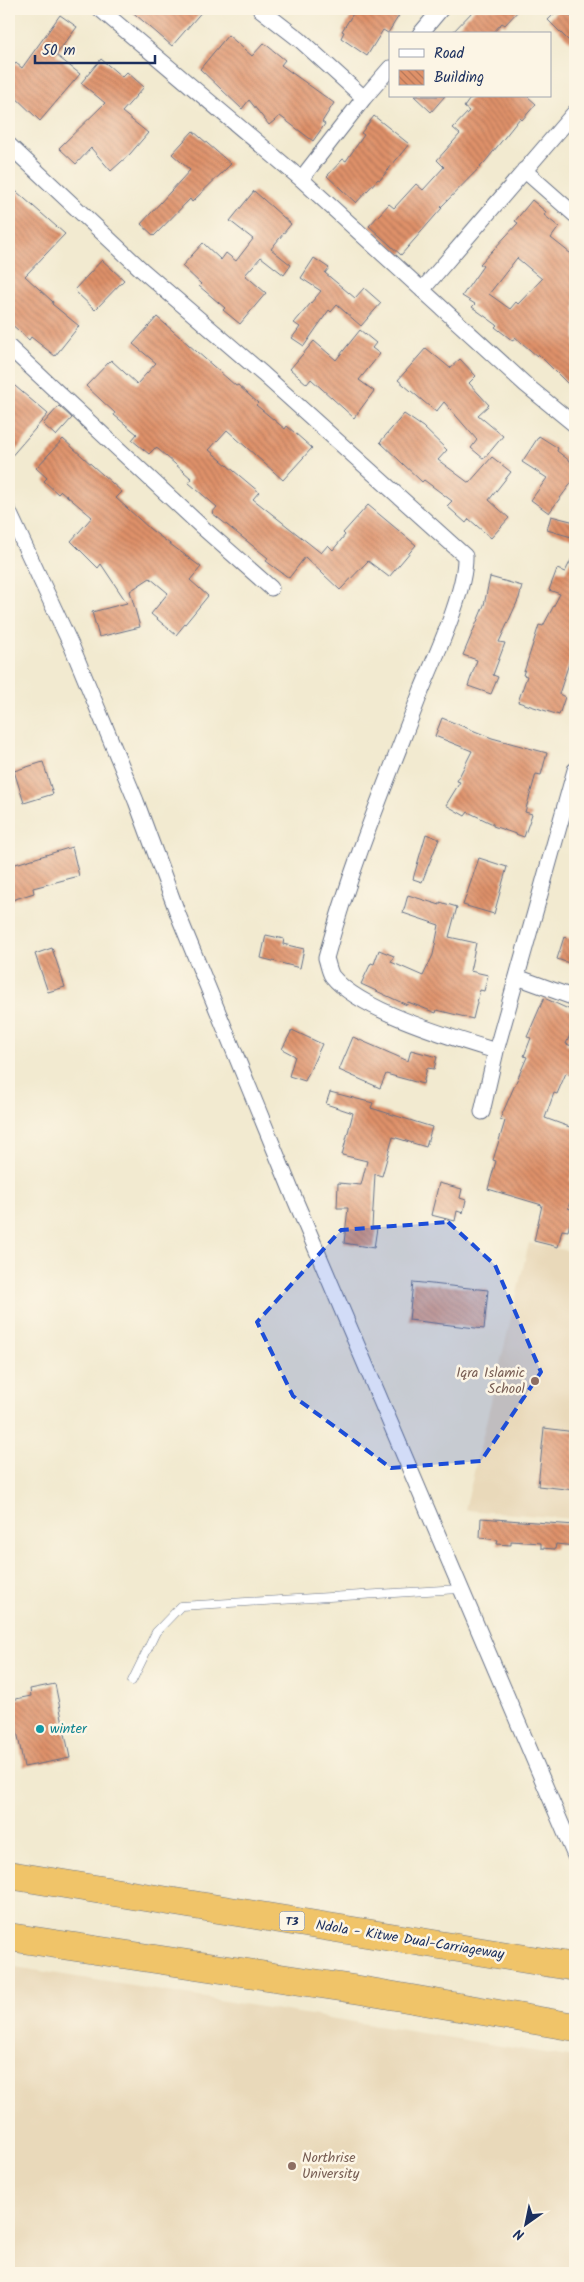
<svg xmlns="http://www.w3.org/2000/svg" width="584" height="2282" viewBox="0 0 584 2282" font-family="Kalam,sans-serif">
  <defs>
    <pattern id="building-back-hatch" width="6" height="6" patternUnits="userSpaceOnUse" patternTransform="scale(1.25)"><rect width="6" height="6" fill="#df9169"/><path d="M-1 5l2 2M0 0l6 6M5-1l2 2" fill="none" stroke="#b4775a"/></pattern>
  </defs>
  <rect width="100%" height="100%" fill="#fcf5e5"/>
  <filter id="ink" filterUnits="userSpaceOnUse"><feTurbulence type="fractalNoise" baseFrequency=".02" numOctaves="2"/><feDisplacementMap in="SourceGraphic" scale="10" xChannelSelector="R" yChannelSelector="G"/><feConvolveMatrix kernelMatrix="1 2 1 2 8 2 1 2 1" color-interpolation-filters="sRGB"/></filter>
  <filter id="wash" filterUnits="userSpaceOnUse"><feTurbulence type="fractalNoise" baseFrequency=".0096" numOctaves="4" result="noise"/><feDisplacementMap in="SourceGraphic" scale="20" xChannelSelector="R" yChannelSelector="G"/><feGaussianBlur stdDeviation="1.12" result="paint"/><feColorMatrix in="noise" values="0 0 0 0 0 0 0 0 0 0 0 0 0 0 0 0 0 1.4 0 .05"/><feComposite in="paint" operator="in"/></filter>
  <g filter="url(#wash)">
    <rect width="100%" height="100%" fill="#f2ead0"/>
    <path fill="#e9d9ba" d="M529,1243L575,1252V1519L465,1510Z
      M9,1966L575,2058V2273H9Z"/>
    <g id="blocks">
      <path fill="url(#building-back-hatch)" fill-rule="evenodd" d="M129,9H204L172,46Z
        M356,9H392L400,14L388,33L383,30L367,56L341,38L344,32L342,31Z
        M475,9H520L505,25L502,23L492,34H451Z
        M559,9H563L575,21V47L548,20Z
        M60,15L77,27L56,55L80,74L40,121L9,91V71L16,63L22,68Z
        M228,35L252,56L264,43L285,60L281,65L334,103L322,122L325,124L313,141L280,116L269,125L249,100L242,109L200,69Z
        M101,59L122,77L127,72L144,87L122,112L148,133L130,154L111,171L91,148L76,164L59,148L105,103L81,83Z
        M414,96H445L431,112Z
        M472,96H527L536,104L522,120L520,118L485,162L441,207L442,208L401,255L369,226L389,204L394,208L416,184L423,190L444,167L437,160L460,134L453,128L469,111L464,107Z
        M374,116L409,144L380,180L378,179L356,203L327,176L343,159L346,161L364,135L361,133Z
        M193,131L231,164L192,202L190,199L154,236L141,224L190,170L172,154Z
        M9,185L65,234L25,276L53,302L52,304L79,326L55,356L31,337L29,340L9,322Z
        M254,191L291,224L271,249L291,265L284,275L261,257L245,275L266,293L240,324L223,310L225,308L199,286L201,284L182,266L203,243L221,260L226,253L236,261L253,239L230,221Z
        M532,200L546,212L544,215L559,227L551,238L575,257V391L538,354L537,356L515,337L513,341L495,327L497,325L472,307L475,304L462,296L483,266L480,264L518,223L515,221ZM517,258L542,279L518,304L516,302L510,309L489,294Z
        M314,258L329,268L325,273L355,298L364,288L381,303L361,326L337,305L331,312L329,310L304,346L292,338L300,327L294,323L321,291L301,278Z
        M102,260L124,280L95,310L74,290Z
        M157,317L236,386L238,385L258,403L256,405L285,429L287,426L312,448L283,480L227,430L209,450L259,492L253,499L321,553L328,545L333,550L345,535L343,533L368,505L416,545L389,577L368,561L340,590L305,557L289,578L266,561L268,558L212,513L217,507L189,483L192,479L158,449L155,448L149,454L132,440L137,434L114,415L115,413L86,386L111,360L137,384L156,363L133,344Z
        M360,330L376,343L372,348L380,354L359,380L374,391L354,418L311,379L307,384L290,369L314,341L336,360Z
        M426,348L450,368L460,359L476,376L469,383L489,405L478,415L503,436L484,459L471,448L477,440L444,402L436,412L398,380Z
        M9,381L48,414L9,459Z
        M59,406L72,418L56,436L43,424Z
        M404,414L423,427L447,450L438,460L469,483L492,457L511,472L489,500L509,518L491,538L469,519L466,523L447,506L452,501L424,480L422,482L380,442Z
        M539,436L558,448L557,451L575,465V478L549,513L531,500L547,478L522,462Z
        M63,439L122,492L116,498L150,529L201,567L190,580L208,596L176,635L151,614L168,593L150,578L130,591L140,627L99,637L92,612L127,603L101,564L98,568L71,541L92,517L61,491L58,494L44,481L47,478L36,468Z
        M551,516L575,522V538L547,530Z
        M575,552V645L559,694L565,697L559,715L518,702L527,676L523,675L539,625L543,626L560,594L549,590L557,569L565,572Z
        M490,577L522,586L519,598L499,642L505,643L493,675L498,677L491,694L468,686L477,660L463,655L484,605Z
        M442,718L492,738L547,753L541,775L536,774L525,812L532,814L524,837L493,826V824L468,812L465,816L446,805L460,782L457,781L472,751L435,736Z
        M43,762L53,794L24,803L14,771Z
        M426,834L439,839L422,882L413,879Z
        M72,847L79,876L33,888L34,893L9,901V866Z
        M479,858L507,867L494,914L463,905Z
        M408,895L440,905V902L457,907L449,937L476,943L470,971L488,975L484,991L480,990L473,1019L437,1010L436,1013L408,1002L407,1005L361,984L371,963L374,964L379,950L394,956L391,962L423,976L433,955L439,925L403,913Z
        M266,935L284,939L283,944L304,949L300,968L261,958Z
        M564,937L575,941V965L557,959Z
        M52,948L65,987L48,992L35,954Z
        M544,998L575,1012V1023L566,1044L575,1047V1076L566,1073L557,1094L554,1093L545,1118L575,1129V1167L570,1180L575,1182V1190L568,1208L573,1210L568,1231L562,1230L558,1247L534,1241L542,1205L488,1189L496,1161L493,1160L505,1121L500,1119L527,1057L524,1056L531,1038L527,1037Z
        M292,1030L322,1044L305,1081L289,1076L295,1056L282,1049Z
        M353,1037L408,1061L411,1050L437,1057L434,1069L427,1068L423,1084L386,1074L380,1088L339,1070Z
        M330,1092L373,1103L371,1108L432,1127L426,1147L393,1137L382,1176L375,1174L372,1227L377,1228L374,1248L344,1243L348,1208H337L338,1183L361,1185L367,1161L342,1155L353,1113L326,1104Z
        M439,1183L462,1189L460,1198L466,1200L463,1213L457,1211L455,1221L431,1215Z
        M413,1282L488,1290L484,1329L409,1320Z
        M544,1428L575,1432V1490L538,1486Z
        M481,1518L575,1525V1546L556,1544L555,1549L541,1548V1543L511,1541V1545L497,1544L498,1540L480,1538Z
        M55,1684L70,1758L24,1767L11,1700L31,1696L30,1689Z"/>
    </g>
  </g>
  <g filter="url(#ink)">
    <use href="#blocks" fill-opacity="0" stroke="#667086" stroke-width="1"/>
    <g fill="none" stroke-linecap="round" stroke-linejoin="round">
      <g stroke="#667086" stroke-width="9">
        <path id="lane" d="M132,1681L156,1632L181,1606L459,1589"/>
      </g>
      <g stroke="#667086" stroke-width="17">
        <path id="street" d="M100,9L301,179L526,385L575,425
          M260,9L300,40L364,98L390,68
          M420,34L441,9
          M9,145L142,270L263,374L465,556C466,591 436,655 422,689C388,778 351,866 326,958C328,964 329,971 332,976C360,1011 453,1038 496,1051
          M524,170L575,215
          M301,179L364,98
          M422,290L575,112
          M9,347L202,527L271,588
          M9,512L72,647L136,801L179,917L296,1202L575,1856
          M517,977L575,998
          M482,1112L496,1051L575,770"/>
      </g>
      <g stroke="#667086" stroke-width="29">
        <path id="highway" d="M9,1875L575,1967
          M9,1937L360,1990L575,2027"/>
      </g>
      <use href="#lane" stroke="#fff" stroke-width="8"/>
      <use href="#street" stroke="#fff" stroke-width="15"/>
      <use href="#highway" stroke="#f0c469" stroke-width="28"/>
    </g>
  </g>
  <path fill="#1d4ed8" fill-opacity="0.2" stroke="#1d4ed8" stroke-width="4" stroke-dasharray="10 6" stroke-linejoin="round" d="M448,1222L495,1265L541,1372L481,1461L391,1468L293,1396L257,1322L341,1230Z"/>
  <g fill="#8d6e63" stroke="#fcf5e5" stroke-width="2">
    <circle cx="535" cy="1381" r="5"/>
    <circle cx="292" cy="2166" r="5"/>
  </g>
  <circle fill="#0f9aa8" stroke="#fcf5e5" stroke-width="2" cx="40" cy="1729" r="5"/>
  <g text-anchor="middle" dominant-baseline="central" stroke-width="5" stroke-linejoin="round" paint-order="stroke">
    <rect fill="#fcf5e5" stroke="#5e6a86" stroke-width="1" x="279.5" y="1911.5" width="25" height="19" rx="4"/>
    <g font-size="12" font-weight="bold" fill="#1b2f5e">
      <text x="292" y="1921">T3</text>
    </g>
    <g font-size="14" fill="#785e54" stroke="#fcf5e5" text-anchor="end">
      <text x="525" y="1373">Iqra Islamic<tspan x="525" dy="16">School</tspan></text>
      <text x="302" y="2158" text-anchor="start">Northrise<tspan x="302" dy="16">University</tspan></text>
    </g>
    <g font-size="14" fill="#0d838f" stroke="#fcf5e5" text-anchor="start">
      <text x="50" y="1729">winter</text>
    </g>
    <g font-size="14" fill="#1b2f5e" stroke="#fcf5e5">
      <text transform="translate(410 1940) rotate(9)">Ndola - Kitwe Dual-Carriageway</text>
    </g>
  </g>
  <rect width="584" height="2282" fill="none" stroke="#fcf5e5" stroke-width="30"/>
  <rect x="389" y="32" width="162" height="65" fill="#fcf5e5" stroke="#a2a6af"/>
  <rect x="399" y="49" width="25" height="8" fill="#ffffff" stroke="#a2a6af"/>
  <text x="434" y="58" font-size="15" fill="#1b2f5e">Road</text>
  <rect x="399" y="70" width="25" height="15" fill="url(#building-back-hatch)" stroke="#a2a6af"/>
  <text x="434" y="82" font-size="15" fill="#1b2f5e">Building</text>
  <g transform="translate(526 2224) rotate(213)" stroke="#fcf5e5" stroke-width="4" paint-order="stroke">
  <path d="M0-4L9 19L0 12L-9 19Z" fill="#1b2f5e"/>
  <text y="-8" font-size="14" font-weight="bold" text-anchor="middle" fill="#1b2f5e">N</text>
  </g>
  <path d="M35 55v8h120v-8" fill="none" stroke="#1b2f5e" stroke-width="2.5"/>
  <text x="42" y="55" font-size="15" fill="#1b2f5e" stroke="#fcf5e5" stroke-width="4" paint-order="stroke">50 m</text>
</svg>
